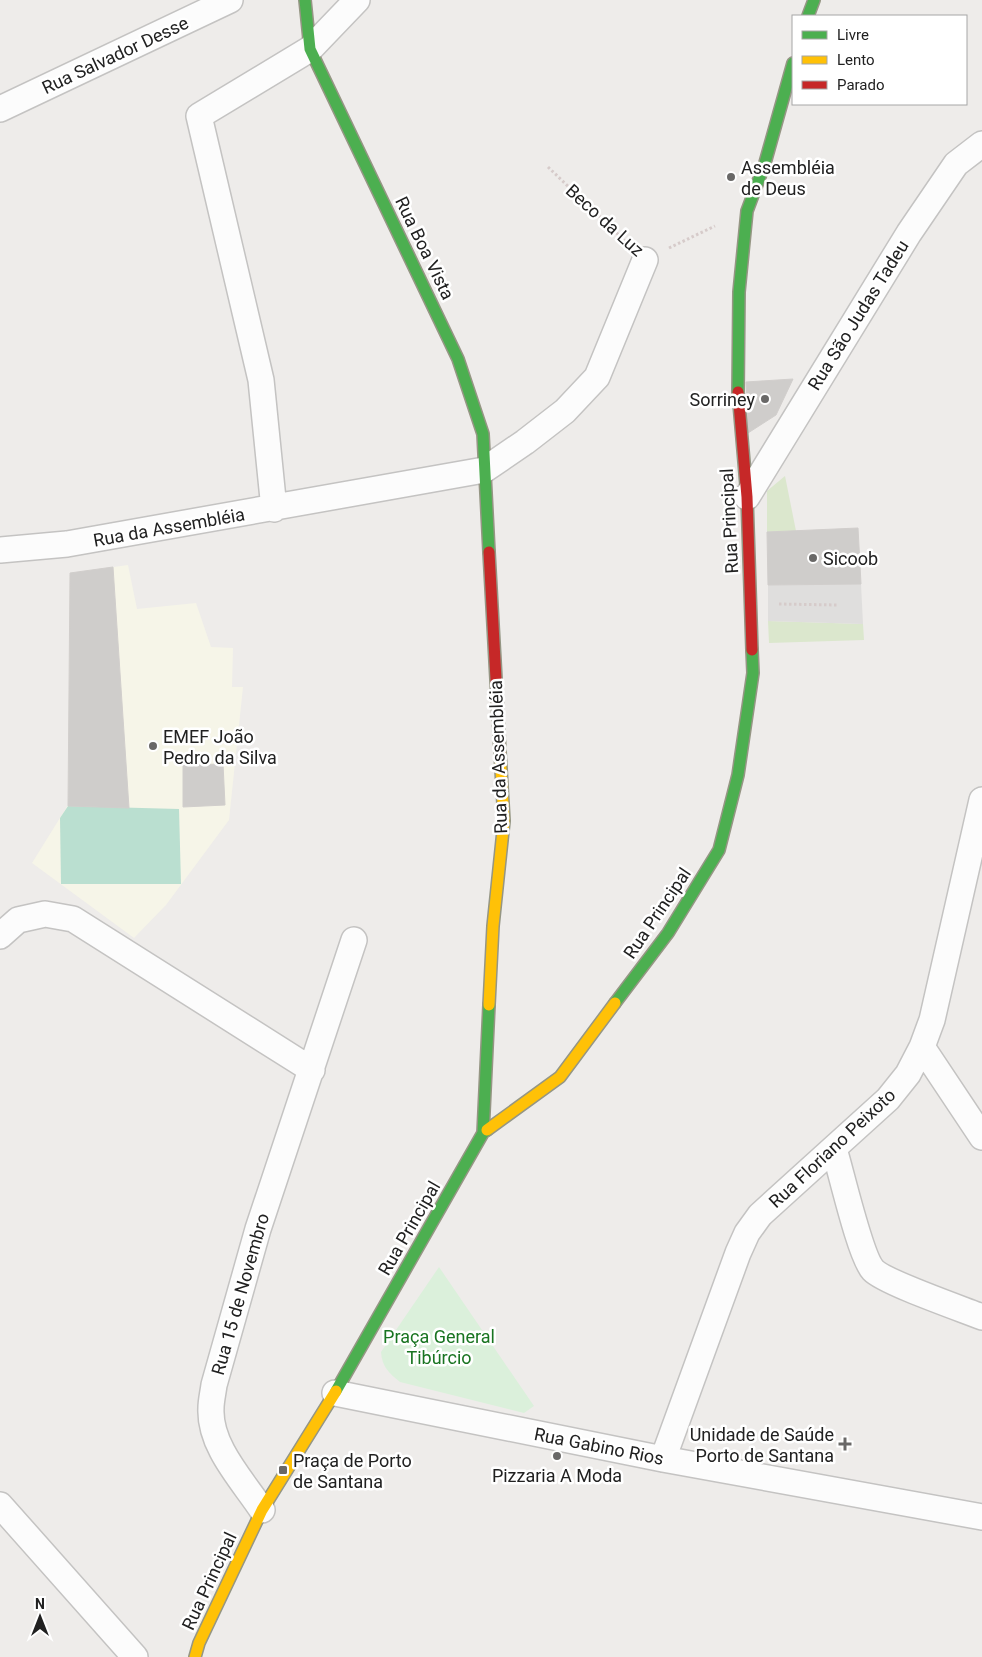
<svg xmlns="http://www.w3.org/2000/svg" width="982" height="1657" viewBox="0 0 982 1657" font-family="Roboto,sans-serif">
  <rect width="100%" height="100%" fill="#eeecea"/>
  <path fill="#f6f5e8" d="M128,565L137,609L196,603L211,647L233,648L232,687H243L229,820L166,905L134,938L32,863L68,805L70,573Z"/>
  <path fill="#dbe7cd" d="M785,476L796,531L767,532V491Z
    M768,621L863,624L864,640L769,643Z"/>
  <path fill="#dbf0db" d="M439,1267L534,1406L524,1413L400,1382C389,1373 382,1367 381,1352Z"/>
  <path fill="#badfd0" d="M68,806L179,809L181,884H61L60,818Z"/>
  <path fill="#dfdedd" d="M861,584L863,624L768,621V585Z"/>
  <path fill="#cfcdcb" stroke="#d1cecc" d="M793,379L776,415L748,433L746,382Z
    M858,528L861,584L768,585L767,532Z
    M113,567L129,808L68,806L70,573Z
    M223,764L225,805L183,807V765Z"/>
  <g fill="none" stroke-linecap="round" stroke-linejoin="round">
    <g stroke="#c4c3c2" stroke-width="28">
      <path id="street" d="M0,109L230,0
        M747,497L909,233L956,164L982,144
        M274,509L261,380L199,116L310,49L357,0
        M0,550L67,544L484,470L525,442L565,411L597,377L645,260
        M0,936L18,920L45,914L73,919L312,1070
        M922,1047L982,1137
        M834,1149C841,1171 860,1256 873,1270C884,1282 962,1309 982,1317
        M335,1393L663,1459L982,1517
        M663,1459L738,1253L747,1233L760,1215L888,1099L908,1074L922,1047L932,1020L982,800
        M0,1505L135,1657
        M262,1510C243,1481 209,1446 211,1408C211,1401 213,1393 214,1385L258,1229L354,940"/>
    </g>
    <g stroke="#959684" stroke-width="14">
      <path id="fast" d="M305,0L310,49L458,359L483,434L489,552
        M808,16L814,0
        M738,392L739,292L747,211L765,163L793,63
        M615,1003L668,933L719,850L738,775L753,673L752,650
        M483,1133L489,1005
        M336,1391L483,1133L487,1130"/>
    </g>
    <g stroke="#959684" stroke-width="14">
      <path id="slow" d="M489,1005L493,926L504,821L500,752
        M487,1130L560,1077L615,1003
        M195,1657L199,1643L262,1510L336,1391"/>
    </g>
    <g stroke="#959684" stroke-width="14">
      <path id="jam" d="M738,392L747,497L752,650
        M489,552L500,752"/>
    </g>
    <path stroke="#d6cbca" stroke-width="3" stroke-dasharray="2.5 2.5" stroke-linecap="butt" d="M548,167L625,241
      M669,248L715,226
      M779,604L837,605"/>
    <use href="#street" stroke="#fcfcfc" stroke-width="25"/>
    <use href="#fast" stroke="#4caf50" stroke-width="11"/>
    <use href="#slow" stroke="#ffc107" stroke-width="11"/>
    <use href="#jam" stroke="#c62828" stroke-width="11"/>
  </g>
  <g fill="#696867" stroke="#fff" stroke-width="2">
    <circle cx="731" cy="177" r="5"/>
    <circle cx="765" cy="399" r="5"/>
    <circle cx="813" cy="558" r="5"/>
    <circle cx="153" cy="746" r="5"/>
    <path d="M842.5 1436.5h5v5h5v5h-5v5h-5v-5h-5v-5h5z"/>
    <circle cx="557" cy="1456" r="5"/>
    <rect x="278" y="1465" width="10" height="10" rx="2.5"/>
  </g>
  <g text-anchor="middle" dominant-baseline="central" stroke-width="5" stroke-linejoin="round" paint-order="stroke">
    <g font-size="18" fill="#212121" stroke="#fff">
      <text transform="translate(115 55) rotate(-25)">Rua Salvador Desse</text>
      <text transform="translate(605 220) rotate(42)">Beco da Luz</text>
      <text transform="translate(425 248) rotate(64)">Rua Boa Vista</text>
      <text transform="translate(858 315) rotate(-58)">Rua São Judas Tadeu</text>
      <text transform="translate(729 521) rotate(-93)">Rua Principal</text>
      <text transform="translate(169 527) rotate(-10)">Rua da Assembléia</text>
      <text transform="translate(498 757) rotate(-92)">Rua da Assembléia</text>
      <text transform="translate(657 913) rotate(-56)">Rua Principal</text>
      <text transform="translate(832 1148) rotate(-43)">Rua Floriano Peixoto</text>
      <text transform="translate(409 1228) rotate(-60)">Rua Principal</text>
      <text transform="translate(240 1294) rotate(-74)">Rua 15 de Novembro</text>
      <text transform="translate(599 1446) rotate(11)">Rua Gabino Rios</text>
      <text transform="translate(209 1581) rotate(-65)">Rua Principal</text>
    </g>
    <g font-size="18" fill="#212121" stroke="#fff" text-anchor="start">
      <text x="741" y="167">Assembléia<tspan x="741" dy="21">de Deus</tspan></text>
      <text x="755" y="399" text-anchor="end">Sorriney</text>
      <text x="823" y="558">Sicoob</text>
      <text x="163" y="736">EMEF João<tspan x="163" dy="21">Pedro da Silva</tspan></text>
      <text x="834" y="1434" text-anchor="end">Unidade de Saúde<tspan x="834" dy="21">Porto de Santana</tspan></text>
      <text x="293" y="1460">Praça de Porto<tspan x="293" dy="21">de Santana</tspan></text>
      <text x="557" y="1475" text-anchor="middle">Pizzaria A Moda</text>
    </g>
    <g font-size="18" fill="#197421" stroke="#fff">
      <text x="439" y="1336">Praça General<tspan x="439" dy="21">Tibúrcio</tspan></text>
    </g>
  </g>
  <rect x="792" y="15" width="175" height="90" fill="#ffffff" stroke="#a6a6a6"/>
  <rect x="802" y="31" width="25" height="8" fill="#4caf50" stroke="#a6a6a6"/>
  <text x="837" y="40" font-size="15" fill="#212121">Livre</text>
  <rect x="802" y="56" width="25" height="8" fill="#ffc107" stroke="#a6a6a6"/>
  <text x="837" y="65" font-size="15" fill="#212121">Lento</text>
  <rect x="802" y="81" width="25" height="8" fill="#c62828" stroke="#a6a6a6"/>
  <text x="837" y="90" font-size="15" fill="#212121">Parado</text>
  <g transform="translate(40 1617)" stroke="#ffffff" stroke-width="4" paint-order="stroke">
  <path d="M0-4L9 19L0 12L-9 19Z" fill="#212121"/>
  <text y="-8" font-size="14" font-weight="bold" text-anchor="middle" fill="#212121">N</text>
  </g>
</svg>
